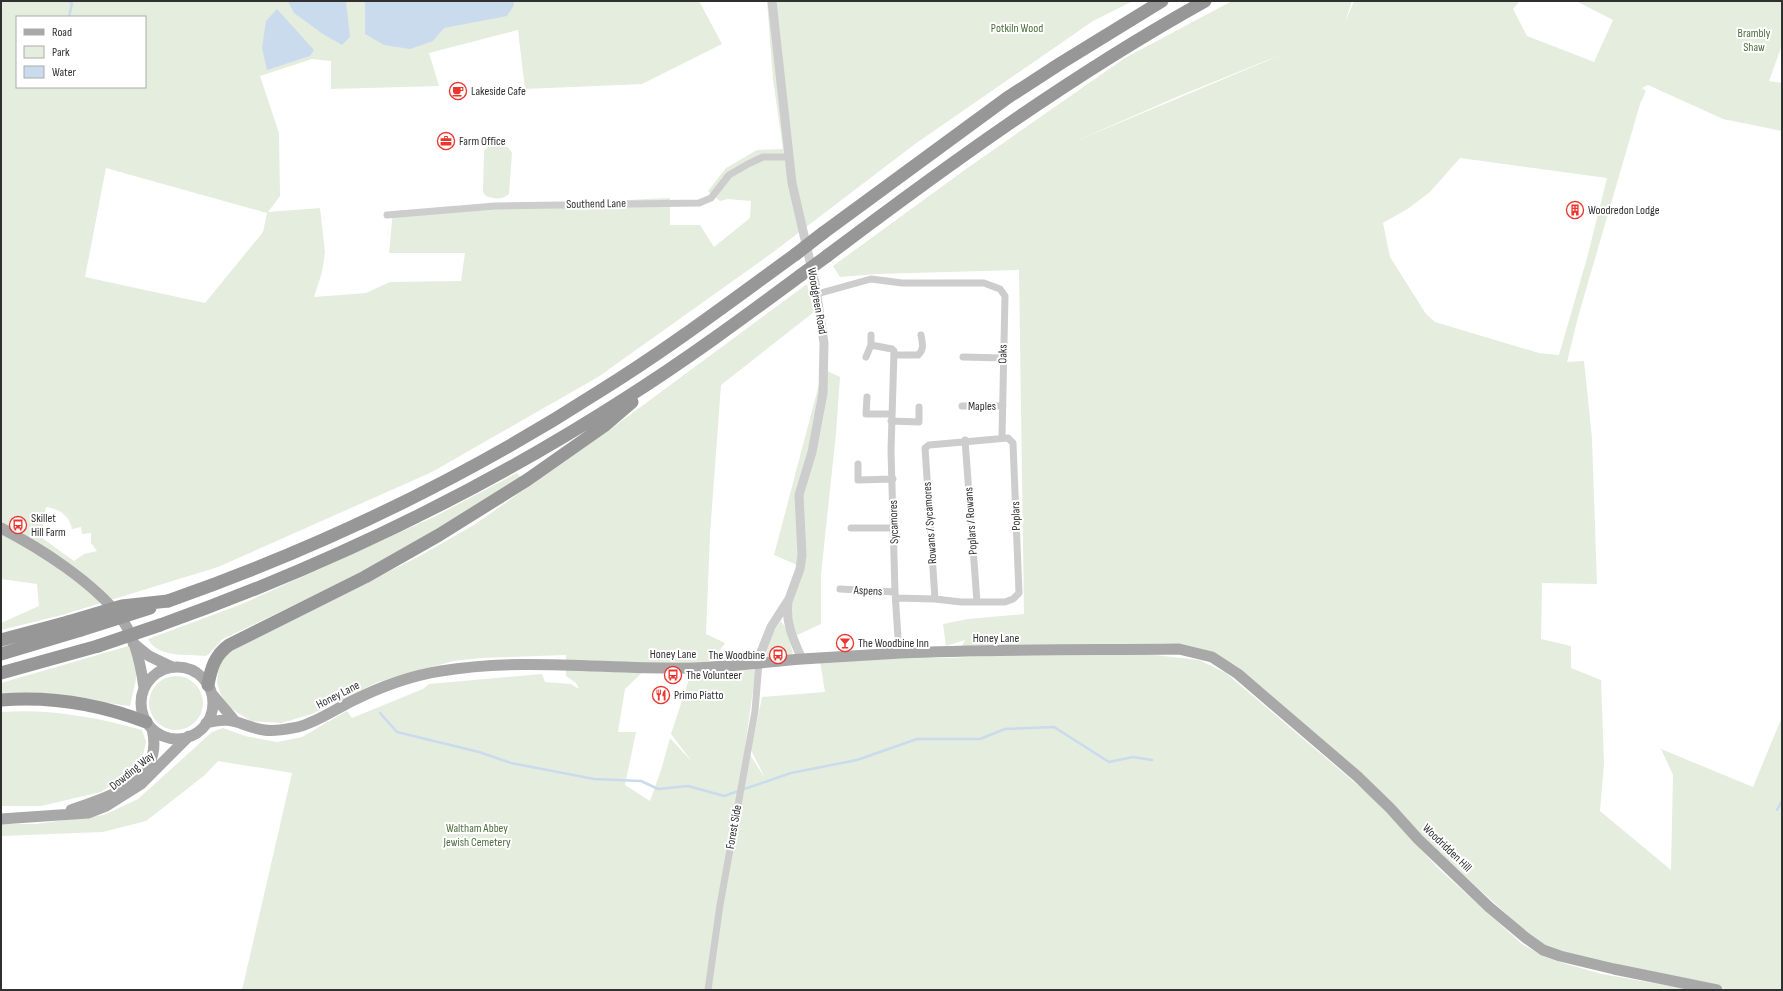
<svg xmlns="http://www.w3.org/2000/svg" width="1783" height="991" viewBox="0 0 1783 991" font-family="'Sofia Sans Condensed',sans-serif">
  <rect width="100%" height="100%" fill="#fff"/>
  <path fill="#e4edde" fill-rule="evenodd" d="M1,1H699L722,44L642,84L525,89L518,30L429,53L439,86L331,89V61L312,59L260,76L279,133L280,196L268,212L320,208L325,252L322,272L314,297L366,293L390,282L461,281L465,253H389L393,211L670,198V225H700L714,247L750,218L751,201L728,199L720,201L708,191L726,168L757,150L783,149L773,80L767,1H1133L1093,21L915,144L772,253L598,377L432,472L218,567L62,615L1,630V623L39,606L37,584L1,579ZM17,17H145V87H17ZM106,168L267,213L263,232L205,303L85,277ZM46,507C60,509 69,515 72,529L81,527L82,534L91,533V543L97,551L84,554L74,561L31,530L42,531Z
    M1232,1H1352L1345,22L1354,1H1520L1513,9L1527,36L1594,62L1613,20L1576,1H1782V45L1769,81L1782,83V131L1723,119L1648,85L1642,88L1646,91L1640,104L1578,317L1567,362L1584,361L1592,438L1597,584L1542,583L1541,639L1571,646V668L1601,680L1604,763L1600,811L1671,870L1673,775L1661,749L1753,787L1782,717V990H1727L1716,985L1581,960L1539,944L1234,665L1162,645L1110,644L962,646L965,640L946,646L943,624L968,619L1024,614L1019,270L877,274L840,277L833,266L966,169L1125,58ZM1295,49L1069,144L1179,96ZM1460,158L1607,178L1587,258L1559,355L1539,353L1435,322L1426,314L1390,257L1383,223L1409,208L1430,192Z
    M489,146L508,147L512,153L509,194C502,200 494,199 486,196L483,192L484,151Z
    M807,284L814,312L721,385L710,534L706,634L725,643L713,660L699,663H652L625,689L618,732H636L625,785L650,801L661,770L670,738L693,763L671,734L690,676L756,669L745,747L765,778L751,750L762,697L825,692L820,661L903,658H947L1036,654L1137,653L1199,660L1226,673L1374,799L1439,869L1522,944L1545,957L1566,964L1602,974L1693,990H242L292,773L218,761L205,775L146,821L103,832L1,836V824H36L104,815L138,799L212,732L223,728L245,736L277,742L302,737L347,711L352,718L423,689L429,684L542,674L545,682L571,684L579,689L576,683L566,676V655L481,658L453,661L378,682L312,714L281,723L251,721L230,708L221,695L217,683L218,672L221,663L228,653L254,638L418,557L474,525L619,423Z
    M823,369L840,377L836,433L821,575V624L795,636L790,601L804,568L774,555Z
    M517,473L521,479L481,505L363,572L223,639C217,644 213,652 206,656C188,654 157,658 148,639L242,604L436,516Z
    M781,621L785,627L793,653L789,655L767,657L765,654C767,642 774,631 781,621Z
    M132,645L137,665L136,679L130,706L93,701L1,698V683Z
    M149 703a27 27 0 1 1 54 0a27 27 0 1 1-54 0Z
    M1,712C50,709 95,717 142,730L146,742L141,765L101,792L41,806H1Z"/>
  <path fill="#cadbed" d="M288,1H346L350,37L342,45L323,34L294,13Z
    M365,1H513L514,5L507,16L444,28L433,41L410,49L384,45L365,34Z
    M277,9L314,50L310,56L267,70L262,48L266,21Z"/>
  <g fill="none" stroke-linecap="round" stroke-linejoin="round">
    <path stroke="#cadbed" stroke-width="2.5" d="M68,1L72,3L69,17
      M380,713L397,732L479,752L511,763L594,779L641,781L658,789L688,786L724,796L791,773L857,760L917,739H980L1005,729L1054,727L1109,762L1133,757L1152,760
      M1777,810L1782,801"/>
    <path stroke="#cdcdcd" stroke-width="7" d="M387,215L495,206L699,203L711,198L729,175L748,164L763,157H788
      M817,294L871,279L902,283H984L1000,289L1005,296L1002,438
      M871,335V345L892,349L894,351L891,451L895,592L899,653
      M894,355H918C925,349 922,342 921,335
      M866,357L871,345
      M963,357L1003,358
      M867,397L866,414H891
      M962,406H1003
      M891,421L919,422V407
      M965,440L977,602
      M858,464V480L893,479
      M851,528H894
      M840,589L895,592
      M896,598L935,599L961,602H1005L1013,599L1019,593L1013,443L1008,438L929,445L925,448L935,599
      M708,990L720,905L755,711L759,663"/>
    <path stroke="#cdcdcd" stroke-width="9" d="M788,602C785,623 794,641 802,659
      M759,663V657L771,627L789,599L800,569L802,555L799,495L812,452L823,393L824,343L815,283L792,183L772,1"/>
    <path stroke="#a8a8a8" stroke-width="11" d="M1,528C40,548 93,582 120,617C134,634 141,666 144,688
      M133,643L149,656L172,667
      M141 703a36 36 0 1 1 72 0a36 36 0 1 1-72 0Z
      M212,694L234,720
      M206,723C235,715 239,726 264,730C275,732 287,729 298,727C317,722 334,710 352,701C380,687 409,676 441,671C524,657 609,670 693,668C730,667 766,662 802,659C835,657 868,655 901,653C994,649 1086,650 1179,649L1212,657L1238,674L1357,776L1390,808L1418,839L1489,907L1526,938L1543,950L1560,956L1614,969L1717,990
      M71,810C110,796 165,781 152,729
      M1,819L88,813L106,806L141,784L189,736"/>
    <path stroke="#979797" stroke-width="13" d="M823,233L1007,98L1061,63L1162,1
      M827,256C949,164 1072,75 1205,1
      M168,601C319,548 465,478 600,391C668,349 731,301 796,254
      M160,625C323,567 480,492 626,398C686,360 743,318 801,275
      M1,640L68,622
      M1,654L81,630
      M1,673L98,646
      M208,685C211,668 215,655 229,645L365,577L439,535L527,480L604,426L632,402
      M1,700C51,696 99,704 146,722"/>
    <path stroke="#979797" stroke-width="13" d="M796,254L823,233
      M801,275L827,256
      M68,622L122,606L168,601
      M81,630L150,608
      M98,646L160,625"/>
  </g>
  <defs>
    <g id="cafe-ring" transform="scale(0.9)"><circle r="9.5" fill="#fff" stroke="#e93730" stroke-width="1.5"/><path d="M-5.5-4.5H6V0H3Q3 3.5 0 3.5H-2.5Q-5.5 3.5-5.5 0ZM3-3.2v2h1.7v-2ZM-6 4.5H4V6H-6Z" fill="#e93730"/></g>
    <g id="office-ring" transform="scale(0.9)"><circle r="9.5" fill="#fff" stroke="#e93730" stroke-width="1.5"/><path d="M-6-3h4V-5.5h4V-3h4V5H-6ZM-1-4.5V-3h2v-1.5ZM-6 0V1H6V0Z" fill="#e93730"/></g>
    <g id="building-ring" transform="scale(0.9)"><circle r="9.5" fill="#fff" stroke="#e93730" stroke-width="1.5"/><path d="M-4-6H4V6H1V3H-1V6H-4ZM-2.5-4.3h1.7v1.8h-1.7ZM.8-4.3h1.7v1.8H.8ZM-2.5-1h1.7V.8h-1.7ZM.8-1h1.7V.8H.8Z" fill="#e93730"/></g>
    <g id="bus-ring" transform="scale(0.9)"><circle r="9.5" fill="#fff" stroke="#e93730" stroke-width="1.5"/><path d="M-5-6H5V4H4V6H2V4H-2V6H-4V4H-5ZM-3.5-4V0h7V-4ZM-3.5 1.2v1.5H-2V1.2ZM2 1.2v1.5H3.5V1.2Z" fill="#e93730"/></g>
    <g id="bar-ring" transform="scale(0.9)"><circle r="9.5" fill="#fff" stroke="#e93730" stroke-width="1.5"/><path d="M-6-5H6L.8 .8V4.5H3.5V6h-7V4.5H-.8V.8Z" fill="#e93730"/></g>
    <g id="restaurant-ring" transform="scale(0.9)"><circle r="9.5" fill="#fff" stroke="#e93730" stroke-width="1.5"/><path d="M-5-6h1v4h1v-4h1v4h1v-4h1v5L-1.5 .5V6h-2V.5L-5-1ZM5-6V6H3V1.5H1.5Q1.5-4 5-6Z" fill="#e93730"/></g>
  </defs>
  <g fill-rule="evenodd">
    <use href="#cafe-ring" x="458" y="91"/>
    <use href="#office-ring" x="446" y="141"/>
    <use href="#building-ring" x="1575" y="210"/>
    <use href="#bus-ring" x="18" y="525"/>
    <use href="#bar-ring" x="845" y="643"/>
    <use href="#bus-ring" x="778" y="655"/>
    <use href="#bus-ring" x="673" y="675"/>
    <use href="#restaurant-ring" x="661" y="695"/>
  </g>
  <g text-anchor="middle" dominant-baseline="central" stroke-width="4" stroke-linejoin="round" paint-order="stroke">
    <g font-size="12" fill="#4d6d3c" stroke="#fff">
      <text x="1017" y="28">Potkiln Wood</text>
      <text x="1754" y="33">Brambly<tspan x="1754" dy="14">Shaw</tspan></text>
      <text x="477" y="828">Waltham Abbey<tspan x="477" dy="14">Jewish Cemetery</tspan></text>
    </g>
    <g font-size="12" fill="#303030" stroke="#fff" text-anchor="start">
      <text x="471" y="91">Lakeside Cafe</text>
      <text x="459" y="141">Farm Office</text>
      <text x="1588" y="210">Woodredon Lodge</text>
      <text x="31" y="518">Skillet<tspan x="31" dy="14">Hill Farm</tspan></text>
      <text x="858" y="643">The Woodbine Inn</text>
      <text x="765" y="655" text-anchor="end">The Woodbine</text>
      <text x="686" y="675">The Volunteer</text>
      <text x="674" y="695">Primo Piatto</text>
    </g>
    <g font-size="12" fill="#303030" stroke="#fff">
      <text transform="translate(596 204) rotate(-1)">Southend Lane</text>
      <text transform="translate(817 301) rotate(80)">Woodgreen Road</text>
      <text transform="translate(1003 354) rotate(-89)">Oaks</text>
      <text x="982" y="406">Maples</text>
      <text transform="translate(1016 516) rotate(-92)">Poplars</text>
      <text transform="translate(971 521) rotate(-94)">Poplars / Rowans</text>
      <text transform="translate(894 522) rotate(-92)">Sycamores</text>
      <text transform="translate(930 523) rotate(-94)">Rowans / Sycamores</text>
      <text transform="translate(868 591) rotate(3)">Aspens</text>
      <text x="996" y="638">Honey Lane</text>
      <text x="673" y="654">Honey Lane</text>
      <text transform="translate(338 695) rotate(-27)">Honey Lane</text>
      <text transform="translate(132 771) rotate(-39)">Dowding Way</text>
      <text transform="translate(734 827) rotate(-80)">Forest Side</text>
      <text transform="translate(1447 848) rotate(44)">Woodridden Hill</text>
    </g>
  </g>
  <rect width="1783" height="991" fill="none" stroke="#303030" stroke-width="4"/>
  <rect x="16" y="16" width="130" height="72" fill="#ffffff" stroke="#acacac"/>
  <rect x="24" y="29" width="20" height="6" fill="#a8a8a8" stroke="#acacac"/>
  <text x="52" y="36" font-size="12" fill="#303030">Road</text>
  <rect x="24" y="46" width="20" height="12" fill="#e4edde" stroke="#acacac"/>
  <text x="52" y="56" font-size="12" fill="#303030">Park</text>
  <rect x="24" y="66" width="20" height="12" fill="#cadbed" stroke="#acacac"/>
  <text x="52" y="76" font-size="12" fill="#303030">Water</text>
</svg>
